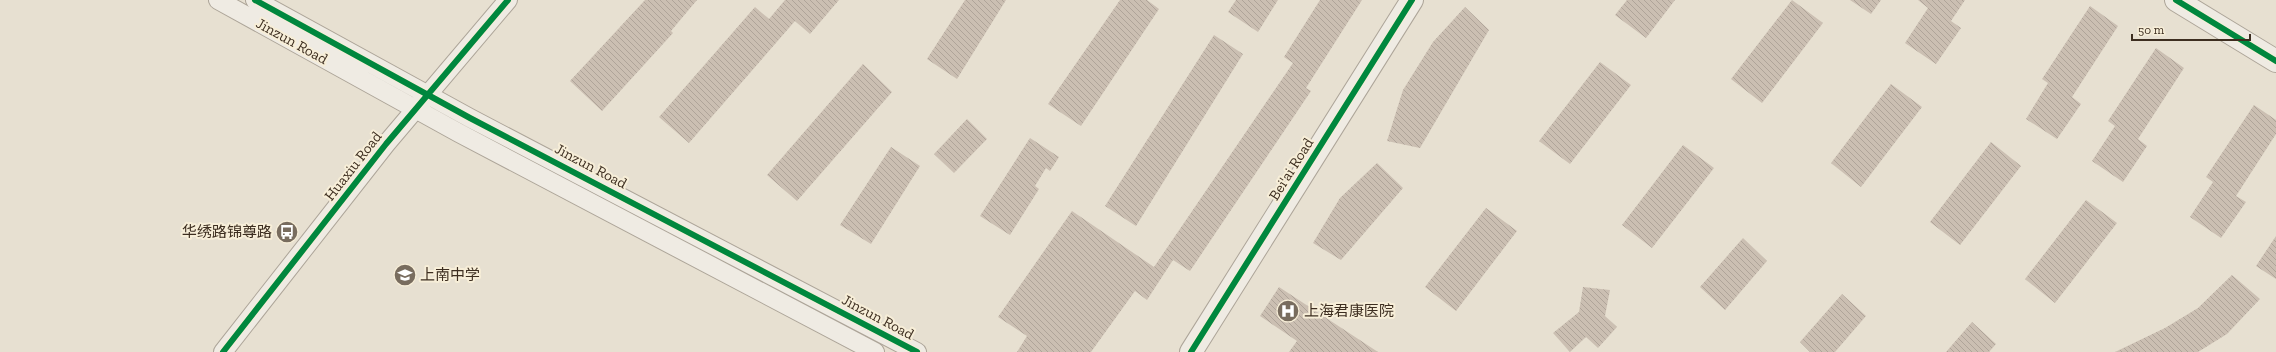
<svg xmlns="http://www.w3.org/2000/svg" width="2276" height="352" viewBox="0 0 2276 352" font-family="'Zilla Slab','Noto Sans SC',serif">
  <defs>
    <pattern id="building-back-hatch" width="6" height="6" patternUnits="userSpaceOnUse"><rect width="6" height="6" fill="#cbbfb2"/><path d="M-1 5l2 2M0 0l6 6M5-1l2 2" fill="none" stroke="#afa499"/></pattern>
  </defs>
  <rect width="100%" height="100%" fill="#e7e0d1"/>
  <path fill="url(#building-back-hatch)" d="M645,0H697L671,31L673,33L602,111L570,81Z
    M785,0H839L810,34L795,21L689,143L659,117L755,7L769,19Z
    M965,0H1006L957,79L927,59Z
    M1120,0H1147L1159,9L1081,126L1048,104Z
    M1236,0H1278L1258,32L1228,12Z
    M1320,0H1362L1306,88L1311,91L1190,271L1173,260L1147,300L1135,291L1091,352H1017L1027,336L998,317L1072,211L1154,267L1293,63L1284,57Z
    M1627,0H1675L1646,38L1615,15Z
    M1792,0L1823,23L1762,103L1731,79Z
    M1850,0H1881L1871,14Z
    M1918,0H1965L1951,21L1961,28L1936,64L1905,43L1928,8Z
    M2090,6L2118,26L2072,97L2081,104L2057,139L2026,119L2048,83L2042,79Z
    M1465,7L1489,30L1420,148L1387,141L1403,90L1433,42Z
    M1214,35L1243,54L1136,226L1105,206Z
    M2156,48L2184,68L2138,139L2147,146L2123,182L2092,161L2115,126L2108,121Z
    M1600,62L1631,85L1570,164L1539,141Z
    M863,64L892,92L797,201L767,175Z
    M1891,84L1922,107L1861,187L1831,163Z
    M2254,105L2276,120V134L2236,196L2246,202L2221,238L2190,217L2213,182L2206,177Z
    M967,119L987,139L954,173L934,154Z
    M1030,138L1059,157L1050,171L1046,168L1035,186L1039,189L1010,235L980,216Z
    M1991,142L2021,166L1960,245L1930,222Z
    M1683,145L1714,168L1652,248L1622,225Z
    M891,147L920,166L871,244L840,225Z
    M1377,163L1403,188L1341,260L1313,243L1340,198Z
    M2086,200L2117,223L2055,303L2025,279Z
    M1486,208L1517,231L1456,311L1425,287Z
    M2276,236V279L2256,266Z
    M1743,238L1767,261L1725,310L1700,287Z
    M2232,275L2260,299L2227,334L2198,352H2115L2165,328L2198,308Z
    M1279,287L1378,352H1289L1297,341L1260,316Z
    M1583,287L1610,290L1605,316L1617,327L1598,348L1586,337L1570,352L1553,333L1579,312Z
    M1842,294L1866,316L1835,352H1810L1800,342Z
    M1972,322L1996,344L1989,352H1946Z"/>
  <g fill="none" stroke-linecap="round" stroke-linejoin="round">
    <g stroke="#ada599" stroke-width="20">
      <path id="minor" d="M218,0L459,133L875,352
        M255,0L470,118L917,352
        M223,352L386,144L508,0"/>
    </g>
    <g stroke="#ada599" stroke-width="24">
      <path id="tertiary" d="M2176,0L2276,61
        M1191,352L1412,0"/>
    </g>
    <use href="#minor" stroke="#efebe3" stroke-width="18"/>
    <use href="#tertiary" stroke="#efebe3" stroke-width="22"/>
    <g stroke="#f7eed8" stroke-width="8">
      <path id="cycleway" d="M255,0L470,118L917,352
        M2176,0L2276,61
        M223,352L386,144L508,0
        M1191,352L1412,0"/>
    </g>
    <use href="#cycleway" stroke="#00873e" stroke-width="6"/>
  </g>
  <defs>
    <g id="bus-disc" transform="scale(1.15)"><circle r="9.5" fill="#786c5e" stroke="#f7eed8"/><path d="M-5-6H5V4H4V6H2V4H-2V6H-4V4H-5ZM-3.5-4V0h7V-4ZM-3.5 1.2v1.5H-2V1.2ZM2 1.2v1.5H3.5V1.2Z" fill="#fff"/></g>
    <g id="school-disc" transform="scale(1.15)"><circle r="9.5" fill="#786c5e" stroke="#f7eed8"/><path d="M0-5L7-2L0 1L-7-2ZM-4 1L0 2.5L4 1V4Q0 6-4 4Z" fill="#fff"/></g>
    <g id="hospital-disc" transform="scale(1.15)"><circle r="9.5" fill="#786c5e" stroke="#f7eed8"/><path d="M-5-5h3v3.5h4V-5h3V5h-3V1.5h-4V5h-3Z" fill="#fff"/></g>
  </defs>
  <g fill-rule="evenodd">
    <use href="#bus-disc" x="287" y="232"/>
    <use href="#school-disc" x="405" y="275"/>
    <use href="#hospital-disc" x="1288" y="311"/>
  </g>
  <g text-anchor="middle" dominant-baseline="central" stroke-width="4" stroke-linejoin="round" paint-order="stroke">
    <g font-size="15" fill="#3d2e20" stroke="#f7eed8">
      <text transform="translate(292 41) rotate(29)">Jinzun Road</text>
      <text transform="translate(353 166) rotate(-52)">Huaxiu Road</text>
      <text transform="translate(591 166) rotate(28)">Jinzun Road</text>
      <text transform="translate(1291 169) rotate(-58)">Bei'ai Road</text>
      <text transform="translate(878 317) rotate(28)">Jinzun Road</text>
    </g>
    <g font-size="15" fill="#3d2e20" stroke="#f7eed8" text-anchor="start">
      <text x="272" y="232" text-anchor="end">华绣路锦尊路</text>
      <text x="420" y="275">上南中学</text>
      <text x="1304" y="311">上海君康医院</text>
    </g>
  </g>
  <path d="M2132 34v6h118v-6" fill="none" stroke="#3d2e20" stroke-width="2"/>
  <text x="2138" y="34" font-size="12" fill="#3d2e20" stroke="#f7eed8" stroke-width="3" paint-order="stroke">50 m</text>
</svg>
